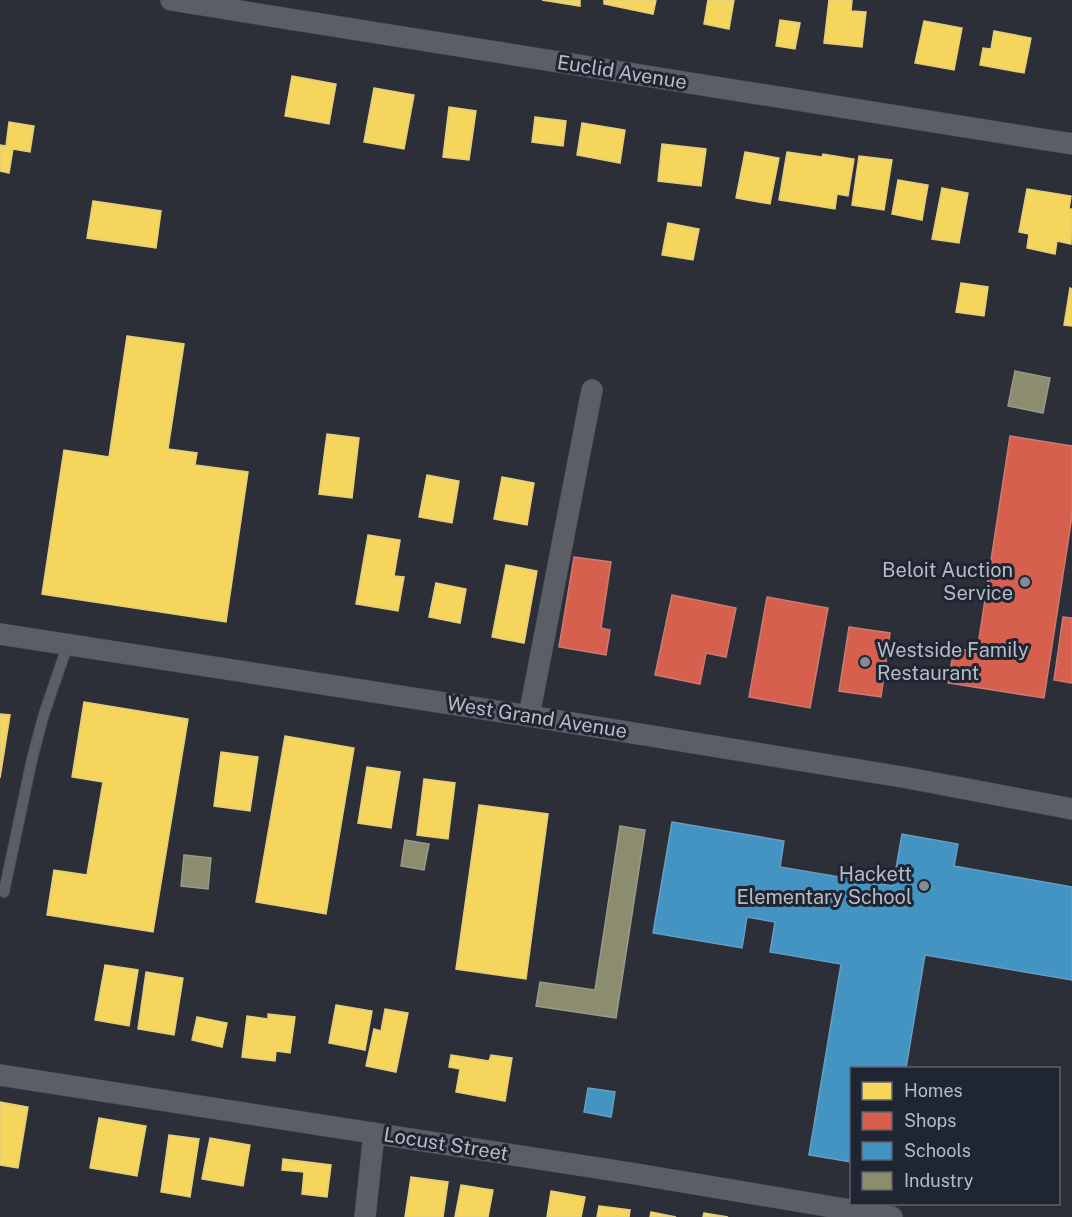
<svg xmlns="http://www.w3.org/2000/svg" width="1072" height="1217" viewBox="0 0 1072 1217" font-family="'Public Sans',sans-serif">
  <rect width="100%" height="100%" fill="#2c2f37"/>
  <path fill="#f6d55c" stroke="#e3cd7c" stroke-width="1.5" d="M542,0H580V6Z
    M604,0H656L653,14L604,4Z
    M708,0H734L729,29L704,24Z
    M829,0H852L851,11L866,12L862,47L824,43Z
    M780,20L800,23L795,49L776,46Z
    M924,21L962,28L954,70L915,63Z
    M994,31L1031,38L1024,73L980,65L983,48L991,49Z
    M292,76L336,84L329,124L285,116Z
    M374,88L414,95L404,149L364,142Z
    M449,107L476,111L469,160L443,157Z
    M535,117L566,121L563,146L532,142Z
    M9,122L34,126L30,152L13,149L9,173L0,171V145L6,146Z
    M582,123L625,130L620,163L577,155Z
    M662,144L706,149L701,186L658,181Z
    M745,152L779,158L770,204L736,198Z
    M787,152L822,157L823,154L854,159L848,196L837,194L835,209L779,200Z
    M859,156L892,160L884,210L852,205Z
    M898,180L928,185L922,220L892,214Z
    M942,188L968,193L959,243L932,239Z
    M1027,189L1071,196L1069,209H1072L1071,244L1057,241L1055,254L1027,248L1029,234L1019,232Z
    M93,201L161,211L156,248L87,238Z
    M668,223L699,229L693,260L662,255Z
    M961,283L988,287L984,316L956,312Z
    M1070,288L1072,289V326L1064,325Z
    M127,336L184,344L168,449L197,453L195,465L248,472L226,622L42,594L64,450L109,457Z
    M327,434L359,438L352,498L319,494Z
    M427,475L459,481L452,523L419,517Z
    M502,477L534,483L527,525L494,519Z
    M368,535L400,540L394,576L404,577L398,611L356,604Z
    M506,565L537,571L524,643L492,637Z
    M436,583L466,589L460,623L429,617Z
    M84,702L188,719L153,932L47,915L54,870L87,875L103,782L72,777Z
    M0,714L10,715L0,778Z
    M285,736L354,748L326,914L256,902Z
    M221,752L258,757L250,811L214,806Z
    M367,767L400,772L391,828L358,823Z
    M424,779L455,783L448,839L417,835Z
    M479,805L548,814L526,979L456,969Z
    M105,965L138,970L129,1026L95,1020Z
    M146,972L183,978L174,1035L138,1029Z
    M336,1005L372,1011L365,1050L329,1043Z
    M385,1009L408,1013L396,1072L366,1066L374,1029L381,1031Z
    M268,1014L295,1017L290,1053L276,1051L275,1061L242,1057L247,1016L268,1019Z
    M197,1017L227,1023L222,1047L192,1040Z
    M451,1055L489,1061L491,1055L512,1058L505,1101L456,1092L460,1069L449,1067Z
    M0,1102L28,1107L18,1168L0,1165Z
    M99,1118L146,1126L137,1176L90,1168Z
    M169,1135L199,1139L190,1197L161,1192Z
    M210,1138L250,1145L243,1186L202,1179Z
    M283,1159L331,1165L327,1197L302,1194L304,1172L282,1170Z
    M411,1177L448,1182L443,1217H405Z
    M461,1185L493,1190L488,1217H455Z
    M551,1191L585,1197L581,1217H547Z
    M599,1206L630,1210L629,1217H597Z
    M651,1212L676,1217H650Z
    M704,1213L728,1217H703Z"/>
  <path fill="#d6604d" stroke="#cc7b72" stroke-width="1.5" d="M1010,436L1072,446V516L1044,698L948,683L954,648L977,652Z
    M574,557L611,562L601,628L610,630L606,655L559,647Z
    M672,595L736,608L726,657L706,653L700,684L655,675Z
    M767,597L828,608L810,708L749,697Z
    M1063,617L1072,618V683L1054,680Z
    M849,627L890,633L881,697L839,691Z"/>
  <path fill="#4393c3" stroke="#669fc4" stroke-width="1.5" d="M672,822L784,841L780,867L893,886L902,834L958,844L954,866L1072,887V980L925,955L906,1068H852V1162L809,1155L841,964L770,952L775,922L747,917L742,948L653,933Z
    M588,1088L615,1092L611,1117L584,1112Z"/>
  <path fill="#8c8c6e" stroke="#999a89" stroke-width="1.5" d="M1015,371L1050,378L1043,413L1008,406Z
    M620,826L645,830L616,1018L536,1006L540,982L595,990Z
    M405,840L429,844L424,870L401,866Z
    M184,855L211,858L208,889L181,886Z"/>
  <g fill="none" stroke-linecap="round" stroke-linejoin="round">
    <g stroke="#484a50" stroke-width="12">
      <path id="service" d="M4,892L32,759L44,714L68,644"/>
    </g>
    <g stroke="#484a50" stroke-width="22">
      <path id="minor" d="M171,0L1072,144
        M0,634L529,716L908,778L1072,809
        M529,716L592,390
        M0,1075L630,1173L892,1217
        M365,1217L374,1133"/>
    </g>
    <use href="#service" stroke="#5b5e65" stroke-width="10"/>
    <use href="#minor" stroke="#5b5e65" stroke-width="21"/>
  </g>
  <g fill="#868a95" stroke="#1f2531" stroke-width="2">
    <circle cx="1025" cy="582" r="6"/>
    <circle cx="865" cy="662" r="6"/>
    <circle cx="924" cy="886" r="6"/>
  </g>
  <g text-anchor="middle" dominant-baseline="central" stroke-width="6" stroke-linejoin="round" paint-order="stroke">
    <g font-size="20" fill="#b6bbc7" stroke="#1f2531">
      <text transform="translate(622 72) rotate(9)">Euclid Avenue</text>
      <text transform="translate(537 717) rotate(9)">West Grand Avenue</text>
      <text transform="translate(446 1144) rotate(9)">Locust Street</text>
    </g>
    <g font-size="20" fill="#b6bbc7" stroke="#1f2531" text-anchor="end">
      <text x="1013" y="570">Beloit Auction<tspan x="1013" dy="23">Service</tspan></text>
      <text x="877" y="650" text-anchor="start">Westside Family<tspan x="877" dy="23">Restaurant</tspan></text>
      <text x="912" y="874">Hackett<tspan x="912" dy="23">Elementary School</tspan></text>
    </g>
  </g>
  <rect x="850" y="1067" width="210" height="138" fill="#1f2531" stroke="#5b616d" stroke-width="1.5"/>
  <rect x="862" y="1082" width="30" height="18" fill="#f6d55c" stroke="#5b616d" stroke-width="1.5"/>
  <text x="904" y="1097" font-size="18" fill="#b6bbc7">Homes</text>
  <rect x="862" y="1112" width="30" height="18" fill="#d6604d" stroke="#5b616d" stroke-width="1.5"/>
  <text x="904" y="1127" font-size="18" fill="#b6bbc7">Shops</text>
  <rect x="862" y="1142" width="30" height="18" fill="#4393c3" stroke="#5b616d" stroke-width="1.5"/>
  <text x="904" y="1157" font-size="18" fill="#b6bbc7">Schools</text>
  <rect x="862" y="1172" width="30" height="18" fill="#8c8c6e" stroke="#5b616d" stroke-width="1.5"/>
  <text x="904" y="1187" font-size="18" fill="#b6bbc7">Industry</text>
</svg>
